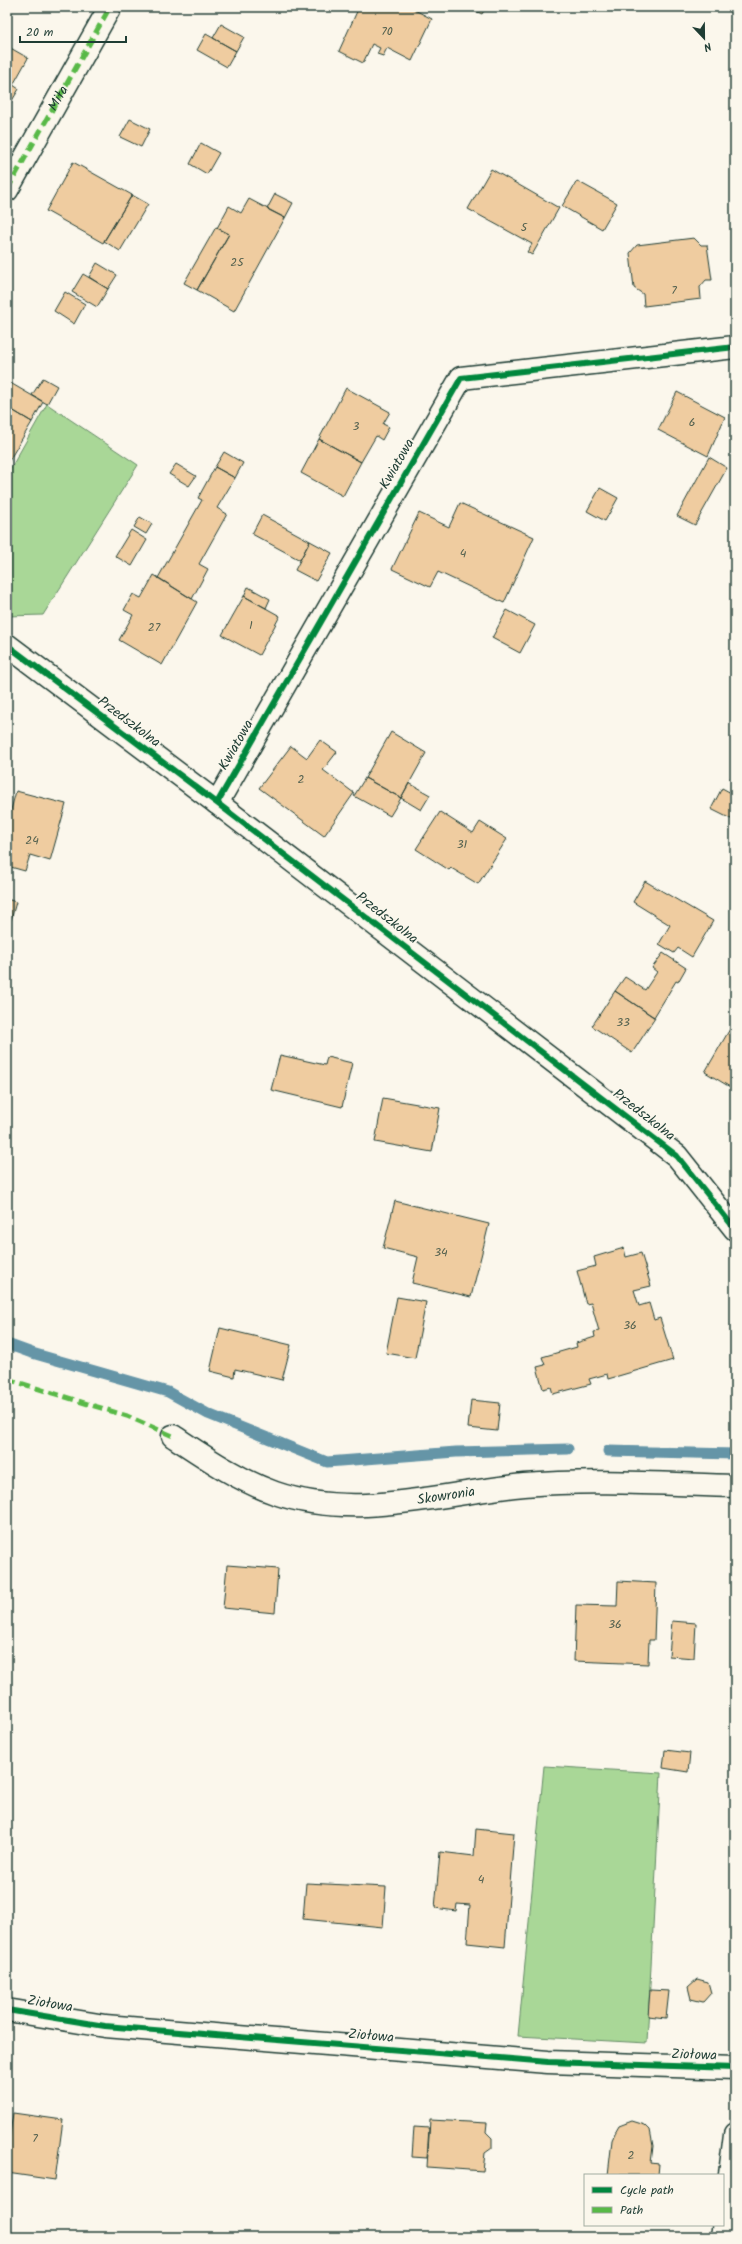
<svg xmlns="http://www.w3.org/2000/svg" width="742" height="2244" viewBox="0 0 742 2244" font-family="Kalam,sans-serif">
  <rect width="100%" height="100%" fill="#fbf7ec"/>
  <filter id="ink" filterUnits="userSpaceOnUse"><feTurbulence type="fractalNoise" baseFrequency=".025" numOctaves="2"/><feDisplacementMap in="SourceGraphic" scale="8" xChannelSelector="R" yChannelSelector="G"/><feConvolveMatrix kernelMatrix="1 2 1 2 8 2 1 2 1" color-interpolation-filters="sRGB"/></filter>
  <g filter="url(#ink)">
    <path fill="#a9d797" stroke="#648a66" d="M47,404L138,465L43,615L7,616V475Z
      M544,1766L661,1773L647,2043L518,2036Z"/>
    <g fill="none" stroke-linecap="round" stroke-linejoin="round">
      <path stroke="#6595a7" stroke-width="11" d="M7,1344L32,1353L168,1392L208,1414L327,1462L456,1452L568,1449
        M608,1451L735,1454"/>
    </g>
    <path fill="#efcca0" stroke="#1f3d34" d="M359,7H414L413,9L432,19L412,61L387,48L383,56L377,54L380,48L372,44L363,63L339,51Z
      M467,7H486L482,14Z
      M221,24L244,37L236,51L213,38Z
      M206,34L236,51L227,67L197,50Z
      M7,46L28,58L13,85L19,89L10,104L7,103Z
      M130,119L150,129L141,147L120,137Z
      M201,143L219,153L207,174L190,164Z
      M73,162L132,195L103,243L46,211Z
      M491,169L559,208L532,255L527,252L532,244L468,209Z
      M577,181L617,203L602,229L562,206Z
      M275,194L293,203L285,218L267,209Z
      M132,195L148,204L120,251L104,241Z
      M249,199L285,218L234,311L197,290L229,234L217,228L229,206L241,213Z
      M216,227L229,234L197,290L184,283Z
      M694,238L701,245H707L712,280H706L700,287L701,299L644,306L643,294L634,288L630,253L637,245Z
      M97,263L117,275L108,289L89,277Z
      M83,274L108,289L97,307L72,292Z
      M65,292L85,304L74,324L54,311Z
      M43,378L57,386L47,404L32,395Z
      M7,381L43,402L32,422L7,407Z
      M346,388L390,412L383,424L389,427L382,440L376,436L361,462L319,439Z
      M677,392L725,417L708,456L658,430Z
      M7,407L32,422L7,464Z
      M319,439L361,462L343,496L301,473Z
      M224,452L243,463L235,478L215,467Z
      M709,457L727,468L695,525L677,516Z
      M176,464L196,476L189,486L169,474Z
      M215,467L235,478L217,508L227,514L199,564L208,569L192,599L158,578L202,500L198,498Z
      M600,488L618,498L605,521L587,511Z
      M460,503L534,537L504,603L438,572L430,587L392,569L419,513L449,527Z
      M262,515L310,541L300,560L252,534Z
      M140,517L152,524L146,534L134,527Z
      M131,530L147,540L132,566L115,556Z
      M310,541L332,553L316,581L295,570Z
      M154,575L197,602L162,665L119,640L133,615L124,610L133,594L141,598Z
      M248,587L270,599L266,608L244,596Z
      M244,596L280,616L259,655L222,635Z
      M507,610L535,625L520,653L492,638Z
      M391,732L426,753L401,798L365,778Z
      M320,740L337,752L323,770L354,793L324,836L259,788L291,746L307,758Z
      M735,771V782L730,779Z
      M365,778L401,798L390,816L354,796Z
      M409,783L430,795L421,810L401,798Z
      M722,788L735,795V821L711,809Z
      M16,791L66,804L50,861L30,855L25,871L7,866V825Z
      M440,812L473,833L480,822L507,839L478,884L451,868L449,870L416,849Z
      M645,881L713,921L692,957L678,948L674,953L659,944L670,925L633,902Z
      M7,899L16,902L11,920L7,919Z
      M663,953L686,968L678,982L676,981L654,1017L615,991L625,977L645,990L657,972L652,968Z
      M615,991L655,1018L632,1053L592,1026Z
      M734,1022H735V1090L705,1072Z
      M280,1055L325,1065L327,1057L352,1063L342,1107L271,1090Z
      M383,1098L440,1108L432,1152L375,1142Z
      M395,1201L489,1224L471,1297L412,1283L418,1257L383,1248Z
      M624,1248L626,1257L641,1253L651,1286L634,1290L639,1306L649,1303L654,1320L660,1318L673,1360L608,1379L607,1374L589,1379L591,1384L553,1394L551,1387L543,1389L537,1367L545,1365L542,1357L577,1347L576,1343L595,1337L594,1332L599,1331L591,1303L586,1304L577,1271L596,1266L594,1257Z
      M397,1297L426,1302L415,1358L386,1353Z
      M220,1328L291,1345L282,1380L235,1369L234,1377L210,1371Z
      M471,1400L500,1403L497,1431L468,1428Z
      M227,1565L278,1569L275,1613L223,1608Z
      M618,1581L656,1583L654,1640H649L648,1664L574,1661L576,1605L617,1606Z
      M672,1621L696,1623L694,1658L669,1656Z
      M665,1750L690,1753L688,1772L663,1768Z
      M476,1829L514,1833L505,1947L467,1943L470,1905L457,1904L456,1911L435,1908L440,1852L474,1856Z
      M306,1883L386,1887L383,1927L303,1919Z
      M697,1979L708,1982L711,1993L703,2002L691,1999L688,1987Z
      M650,1990L669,1991L666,2018L648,2016Z
      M13,2113L63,2120L55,2180L7,2173V2155Z
      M430,2120L487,2123L486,2132L492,2138V2148L485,2153L483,2171L427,2167Z
      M632,2121L645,2125L650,2130L653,2146L651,2163L659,2164L658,2175H608L612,2140L615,2133L619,2126Z
      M414,2127L429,2128L427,2158L412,2157Z"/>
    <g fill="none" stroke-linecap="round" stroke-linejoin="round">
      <g stroke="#1f3d34" stroke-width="25">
        <g id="street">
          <path id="s1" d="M7,190L110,7"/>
          <path d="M217,803L461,378L735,347"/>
          <path id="s2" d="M173,1436C205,1457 238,1480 275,1493C356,1521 442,1493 524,1485C594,1479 665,1484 735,1486"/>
          <path d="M7,2010L105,2026L548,2062L735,2068"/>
          <path d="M722,2237L735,2134"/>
        </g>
      </g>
      <g stroke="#1f3d34" stroke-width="25">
        <path id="secondary" d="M7,645L217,803L677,1156L735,1229"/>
      </g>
      <use href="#street" stroke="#fbf7ec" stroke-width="22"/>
      <use href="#secondary" stroke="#fbf7ec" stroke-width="22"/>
      <path stroke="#58b947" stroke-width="5" stroke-dasharray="10 5" stroke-linecap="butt" d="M7,190L110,7
        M7,1379L127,1416L173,1436"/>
      <g stroke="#fbf7ec" stroke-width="8">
        <path id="cycleway" d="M7,645L217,803L677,1156L735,1229
          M217,803L461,378L735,347
          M7,2010L105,2026L548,2062L735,2068"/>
      </g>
      <use href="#cycleway" stroke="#00873e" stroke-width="6"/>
    </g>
  </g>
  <g text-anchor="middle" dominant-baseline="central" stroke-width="4" stroke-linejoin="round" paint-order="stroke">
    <g font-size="12" fill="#53614f">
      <text x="387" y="31">70</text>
      <text x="524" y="227">5</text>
      <text x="237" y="262">25</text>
      <text x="674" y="290">7</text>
      <text x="692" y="422">6</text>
      <text x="356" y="426">3</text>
      <text x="463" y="553">4</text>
      <text x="251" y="625">1</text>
      <text x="154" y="627">27</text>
      <text x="301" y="779">2</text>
      <text x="32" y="840">24</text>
      <text x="462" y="844">31</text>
      <text x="623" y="1022">33</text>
      <text x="441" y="1252">34</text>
      <text x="630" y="1325">36</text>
      <text x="615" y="1624">36</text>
      <text x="481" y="1879">4</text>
      <text x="35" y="2138">7</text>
      <text x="631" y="2155">2</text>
    </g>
    <g font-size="14" fill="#1f3d34" stroke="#fbf7ec">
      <text stroke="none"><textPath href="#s1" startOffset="105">Miła</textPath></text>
      <text transform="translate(397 464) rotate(-60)">Kwiatowa</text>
      <text transform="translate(129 722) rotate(37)">Przedszkolna</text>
      <text transform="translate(236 745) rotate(-60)">Kwiatowa</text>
      <text transform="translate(387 918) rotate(38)">Przedszkolna</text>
      <text transform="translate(644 1115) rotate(38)">Przedszkolna</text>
      <text stroke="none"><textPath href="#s2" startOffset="290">Skowronia</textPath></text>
      <text transform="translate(50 2004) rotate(9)">Ziołowa</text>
      <text transform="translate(371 2036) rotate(5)">Ziołowa</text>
      <text transform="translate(694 2055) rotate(2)">Ziołowa</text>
    </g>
  </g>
  <rect width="742" height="2244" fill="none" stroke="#fbf7ec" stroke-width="24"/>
  <rect x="12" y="12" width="718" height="2220" fill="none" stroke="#1f3d34" stroke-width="1.5" filter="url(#ink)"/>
  <rect x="584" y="2174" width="140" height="52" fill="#fbf7ec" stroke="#a3ada2"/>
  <rect x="592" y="2187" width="20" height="6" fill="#00873e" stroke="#a3ada2"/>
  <text x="620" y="2194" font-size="12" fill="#1f3d34">Cycle path</text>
  <rect x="592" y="2207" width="20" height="6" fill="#58b947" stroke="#a3ada2"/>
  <text x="620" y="2214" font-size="12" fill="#1f3d34">Path</text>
  <g transform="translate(704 38) rotate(158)" stroke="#fbf7ec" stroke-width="3" paint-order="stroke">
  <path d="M0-3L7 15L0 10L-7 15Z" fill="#1f3d34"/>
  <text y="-6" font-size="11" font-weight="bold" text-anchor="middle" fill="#1f3d34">N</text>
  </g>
  <path d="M20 36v6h106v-6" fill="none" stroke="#1f3d34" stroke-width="2"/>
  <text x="26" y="36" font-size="12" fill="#1f3d34" stroke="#fbf7ec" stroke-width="3" paint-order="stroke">20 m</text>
</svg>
